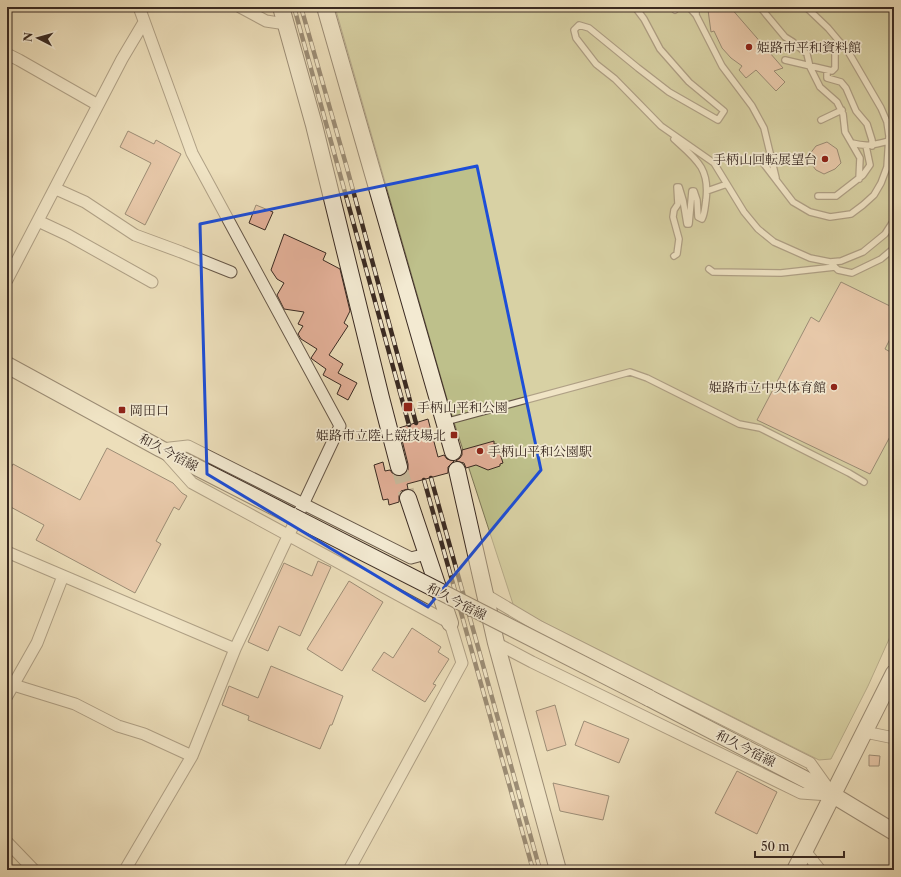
<svg xmlns="http://www.w3.org/2000/svg" width="901" height="877" viewBox="0 0 901 877" font-family="'Libre Caslon Text','Noto Serif JP',serif">
  <rect width="100%" height="100%" fill="#ecdeba"/>
  <filter id="stains"><feTurbulence type="fractalNoise" baseFrequency=".005" numOctaves="4"/><feColorMatrix values="0 0 0 0 .2 0 0 0 0 .09 0 0 0 0 .02 0 0 0 .5 -.17"/></filter>
  <radialGradient id="worn" r=".72"><stop offset=".6" stop-color="#630" stop-opacity="0"/><stop offset="1" stop-color="#630" stop-opacity=".3"/></radialGradient>
  <path fill="#bec08b" stroke="#7c7556" d="M335,7H894V628L868,686L831,759L819,760L521,611L513,604L451,413Z"/>
  <path fill="#e2af97" stroke="#3a2a22" d="M713,7H730L783,68L774,71L785,82L776,91L756,70L746,78L739,70L742,66L731,58L722,48L714,31L711,32L708,10L713,11Z
    M128,131L154,144L156,140L181,154L145,225L125,214L151,163L120,147Z
    M827,142L837,149L841,163L835,169L824,174L816,170L813,166L809,155L816,146Z
    M256,205L273,212L265,230L249,223Z
    M284,234L326,253L323,260L340,269L350,311L344,323L348,326L329,355L343,364L338,373L357,383L348,400L337,394L341,385L323,375L326,369L312,359L311,358L317,349L301,339L298,334L303,326L298,324L304,312L284,309L277,295L284,283L277,279L271,270Z
    M841,282L894,308V331L885,349L894,354V429L870,474L757,420L811,317L819,322Z
    M428,419L438,457L444,455L447,459L454,461L448,467V473L407,484L408,489L401,491L399,496V502L389,505L388,499L383,500L374,465L383,462L385,471L390,470L393,474L397,476H401L405,474L408,470V464L399,428Z
    M494,441V444H497L503,463L500,464V466L488,470L476,465L466,468L464,463L456,461L460,458L462,455V450Z
    M107,448L173,483L182,493L187,496L179,510L174,507L156,541L161,544L135,593L36,540L44,525L7,505V475L13,464L80,500Z
    M318,561L331,567L300,636L279,626L268,651L248,642L284,563L312,576Z
    M349,581L383,602L342,671L307,649Z
    M412,628L441,647L438,652L449,659L433,684L436,685L425,702L372,670L384,652L393,658Z
    M271,666L343,696L332,725H330L320,749L248,720L249,716L222,705L229,686L258,698Z
    M555,705L566,745L547,751L536,711Z
    M584,721L629,739L619,763L575,745Z
    M869,755L880,756L879,766H869Z
    M737,771L777,792L757,834L715,813Z
    M553,783L609,796L603,820L560,811Z"/>
  <g fill="none" stroke-linecap="round" stroke-linejoin="round">
    <path stroke="#c8ba9c" stroke-width="16" stroke-dasharray="16 8" stroke-linecap="butt" d="M399,467L408,498"/>
    <g stroke="#665748" stroke-width="8">
      <path id="lane" d="M635,7L644,19L660,49L689,82L724,111L718,120L669,92L638,68L589,28L579,25L574,30L576,38L596,64L615,79L661,126L714,163L744,212L758,229L774,242L810,258L830,262L841,261L863,252L885,234L894,220
        M672,7L675,10
        M689,7L696,15
        M696,7V15L722,66L752,106L764,128L776,178
        M760,7L785,37L793,42L807,54L810,67L820,87L837,102L843,114L845,132L860,158L859,179
        M785,60L832,71L835,68V49L840,42
        M827,71V78L841,82L846,88L856,111L867,124L872,140V146
        M821,120L842,110
        M852,143C867,147 874,145 889,141
        M760,159L793,202L810,212L830,217L851,214L863,205L874,195L881,183L887,167L889,136L887,122L881,108L849,53L828,28L806,7
        M707,191L727,184
        M818,196H836L863,175L870,165L866,146
        M674,256L677,254L679,239L673,217L674,210L678,204L677,187H679L683,200L687,224H689L692,191H694L697,200L698,217L702,219C705,213 705,206 706,200C710,168 696,159 674,139
        M832,264L838,270L852,273L881,259L894,248
        M709,269L713,272L781,273L835,267
        M445,422L630,372L647,378L739,424L760,428L849,473L864,482"/>
    </g>
    <g stroke="#665748" stroke-width="13">
      <path id="street" d="M240,7L266,21L286,24
        M7,54L19,60L98,105
        M56,189L85,202L135,235L181,252L231,272
        M38,221L68,235L152,282
        M7,280L122,59L144,22
        M161,449L188,446L411,558L426,554
        M167,455L192,483L450,623L462,663L349,870
        M7,552L235,649
        M486,595L540,627L810,763L830,791
        M496,643L532,662L801,793L829,795
        M7,683L75,704L118,726L144,734L192,756
        M7,696L37,643L63,576
        M865,732L894,738
        M7,842L34,870
        M805,851L820,870
        M125,870L192,756L235,649L340,426L192,153L139,7"/>
    </g>
    <g stroke="#3a2a22" stroke-width="18">
      <path id="secondary" d="M281,7L314,125L381,398L399,467
        M325,7L453,452
        M7,365L161,449L292,516
        M457,470L496,643L558,870
        M408,498L450,623
        M649,698L818,786L894,832
        M795,870L894,673"/>
    </g>
    <use href="#lane" stroke="#f3ead2" stroke-width="5.5"/>
    <use href="#street" stroke="#f3ead2" stroke-width="11"/>
    <use href="#secondary" stroke="#f3ead2" stroke-width="16"/>
    <g stroke="#3a2a22" stroke-width="4.5">
      <path id="rail" d="M294,7L409,425
        M301,7L347,168L416,423
        M431,478L540,870
        M424,480L533,870"/>
    </g>
    <use href="#rail" stroke="#f3ead2" stroke-width="3" stroke-dasharray="9" stroke-linecap="butt"/>
    <g stroke="#3a2a22" stroke-width="18" stroke-linecap="butt">
      <path id="secondary-bridge" d="M292,516L649,698"/>
    </g>
    <use href="#secondary-bridge" stroke="#f3ead2" stroke-width="16"/>
  </g>
  <path d="M0 0H901V877H0ZM477,166L541,470L428,607L207,474L200,224Z" fill="#ecdeba" fill-opacity=".55" fill-rule="evenodd"/>
  <path fill="none" stroke="#1d4ed8" stroke-width="3" stroke-linejoin="round" d="M477,166L541,470L428,607L207,474L200,224Z"/>
  <g fill="#8f2418" stroke="#f3ead2" stroke-width="1.5">
    <circle cx="749" cy="47" r="4"/>
    <circle cx="825" cy="159" r="4"/>
    <circle cx="834" cy="387" r="4"/>
    <rect x="403" y="402" width="10" height="10" rx="2"/>
    <rect x="118" y="406" width="8" height="8" rx="2"/>
    <rect x="450" y="431" width="8" height="8" rx="2"/>
    <circle cx="480" cy="451" r="4"/>
  </g>
  <g text-anchor="middle" dominant-baseline="central" stroke-width="3.5" stroke-linejoin="round" paint-order="stroke">
    <g font-size="13" fill="#3a2a22" stroke="#f3ead2" text-anchor="start">
      <text x="757" y="47">姫路市平和資料館</text>
      <text x="817" y="159" text-anchor="end">手柄山回転展望台</text>
      <text x="826" y="387" text-anchor="end">姫路市立中央体育館</text>
      <text x="417" y="407">手柄山平和公園</text>
      <text x="130" y="410">岡田口</text>
      <text x="446" y="435" text-anchor="end">姫路市立陸上競技場北</text>
      <text x="488" y="451">手柄山平和公園駅</text>
    </g>
    <g font-size="13" fill="#3a2a22" stroke="#f3ead2">
      <text transform="translate(169 452) rotate(28)">和久今宿線</text>
      <text transform="translate(457 601) rotate(27)">和久今宿線</text>
      <text transform="translate(746 748) rotate(27)">和久今宿線</text>
    </g>
  </g>
  <rect width="901" height="877" fill="none" stroke="#ecdeba" stroke-width="24"/>
  <rect x="8" y="8" width="885" height="861" fill="none" stroke="#3a2a22" stroke-width="2"/>
  <rect x="12" y="12" width="877" height="853" fill="none" stroke="#3a2a22"/>
  <g transform="translate(38 38) rotate(276)" stroke="#f3ead2" stroke-width="3" paint-order="stroke">
  <path d="M0-3L7 15L0 10L-7 15Z" fill="#3a2a22"/>
  <text y="-6" font-size="11" font-weight="bold" text-anchor="middle" fill="#3a2a22">N</text>
  </g>
  <path d="M755 851v6h89v-6" fill="none" stroke="#3a2a22" stroke-width="2"/>
  <text x="761" y="851" font-size="12" fill="#3a2a22" stroke="#f3ead2" stroke-width="3" paint-order="stroke">50 m</text>
  <rect width="100%" height="100%" filter="url(#stains)"/>
  <rect width="100%" height="100%" fill="url(#worn)"/>
</svg>
